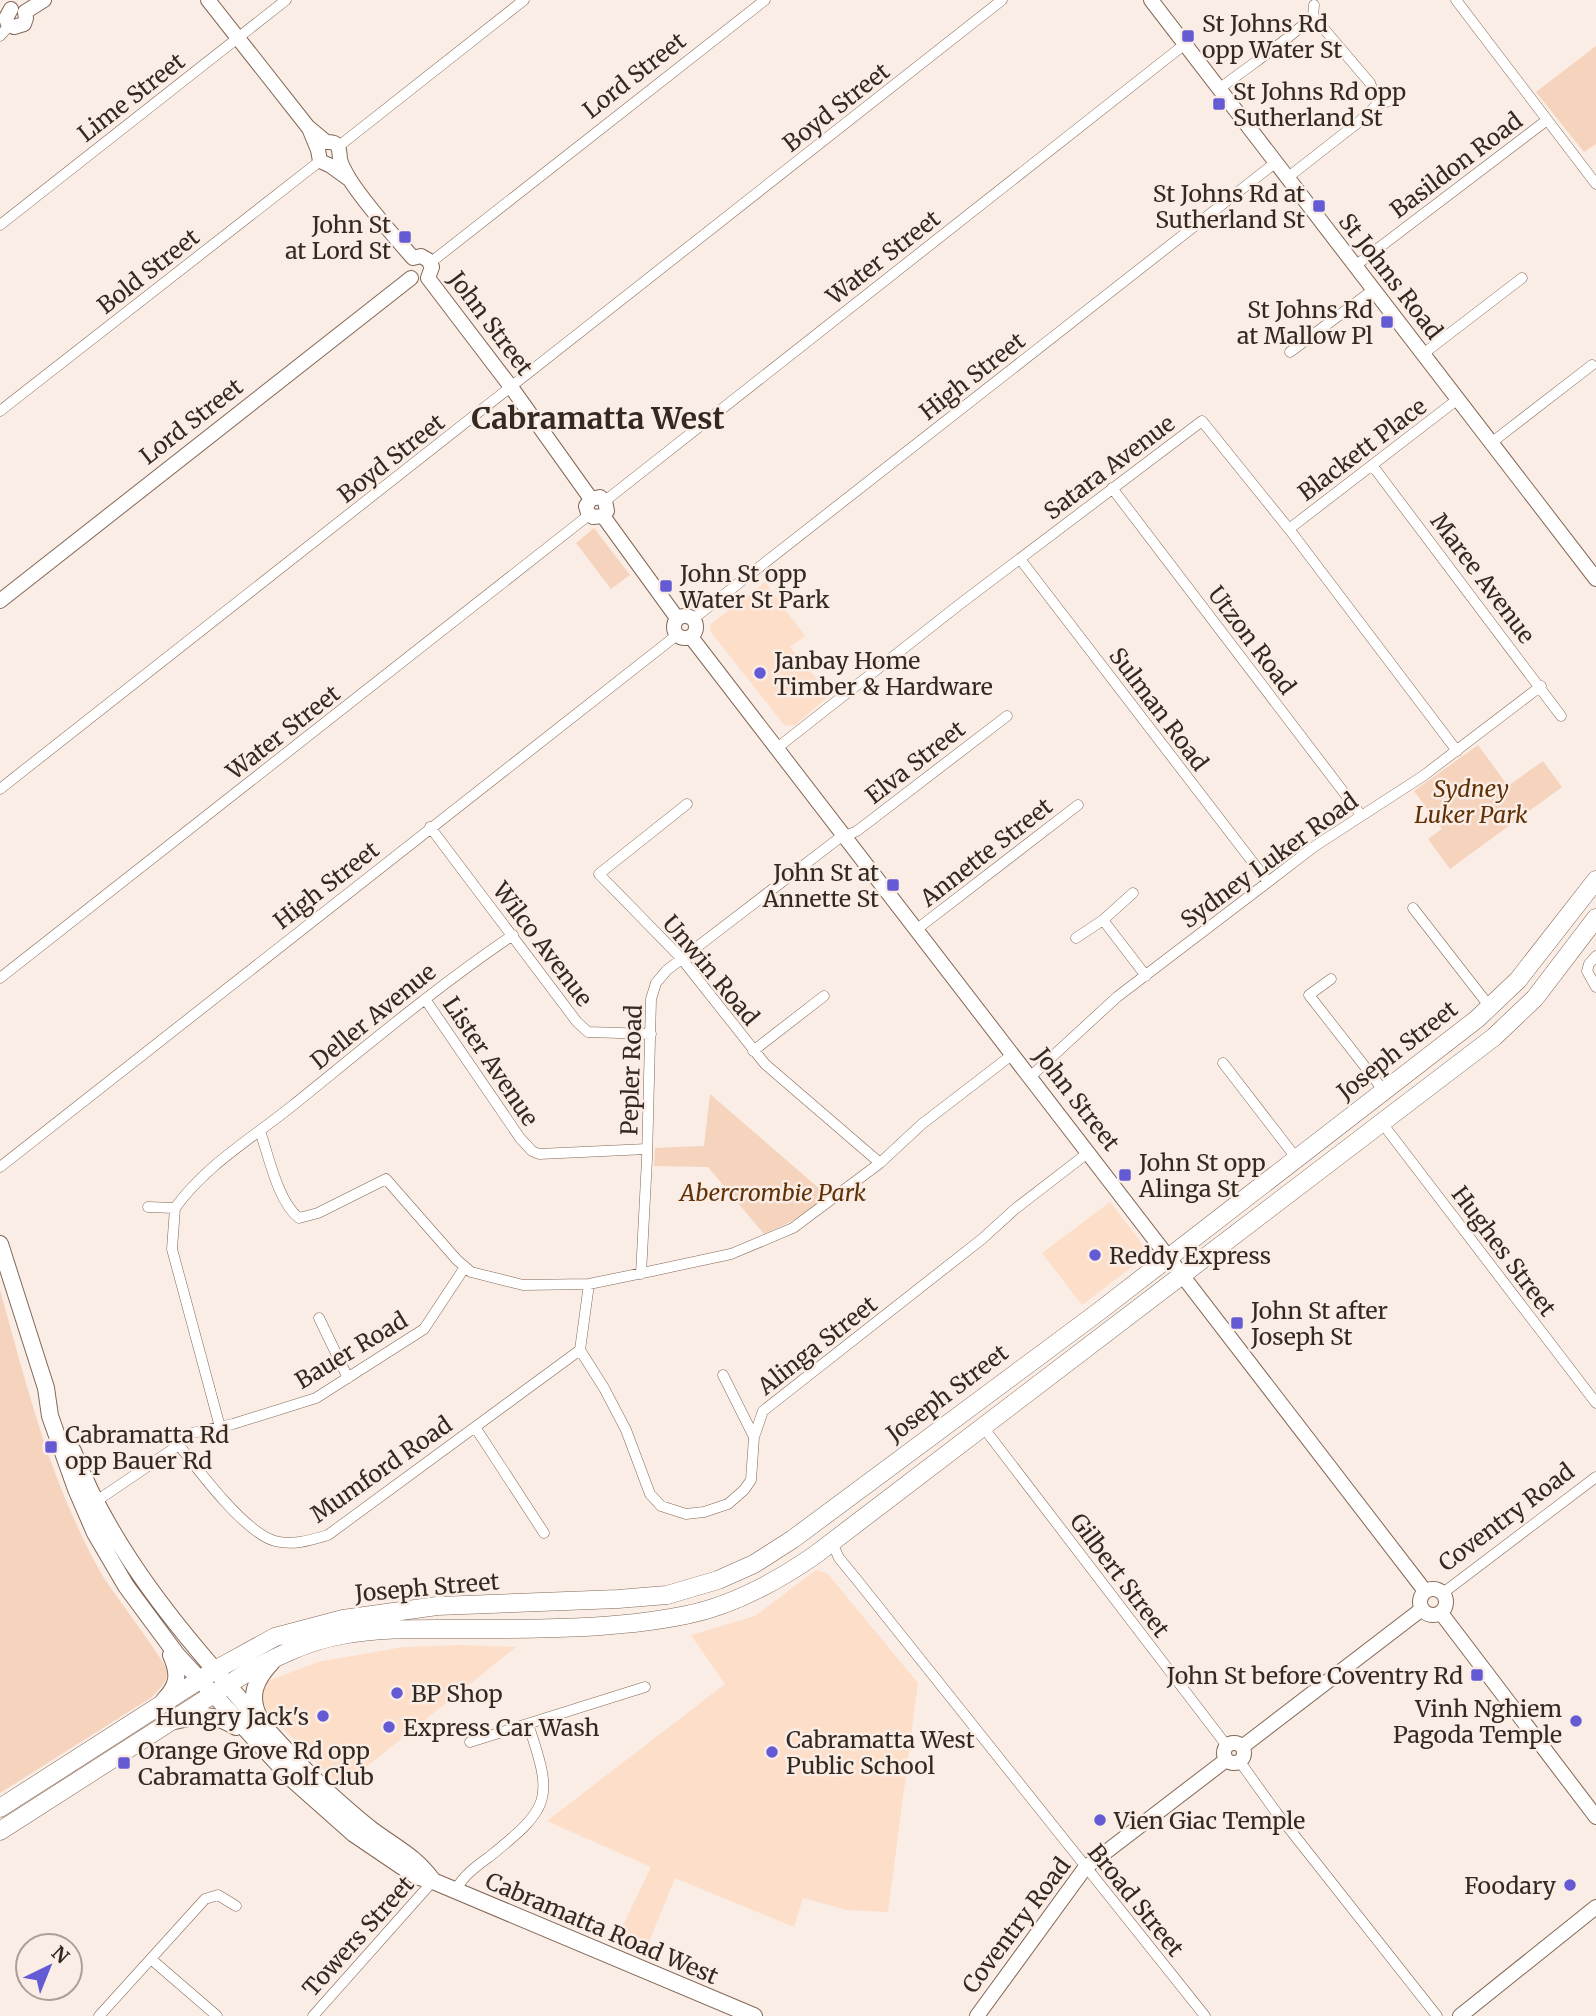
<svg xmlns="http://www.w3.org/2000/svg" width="1596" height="2016" viewBox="0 0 1596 2016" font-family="Merriweather,serif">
  <rect width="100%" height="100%" fill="#faede5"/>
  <path fill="#fddec9" d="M765,582L805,636L790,647L830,695L795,725L785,726L710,631L711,624Z
    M1110,1202L1144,1246L1141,1260L1082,1305L1042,1253Z
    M816,1570L827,1573L918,1683L888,1912L847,1910L803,1898L794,1927L675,1878L644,1954L615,1942L651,1867L547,1821L725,1684L691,1635L755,1616Z
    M460,1645L516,1647L341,1787L267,1712L262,1696L268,1681L318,1662L403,1647Z"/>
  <path fill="#f5d3bd" d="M1596,46V144L1584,152L1536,92Z
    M594,528L630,575L611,589L576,543Z
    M1478,745L1508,786L1543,761L1562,787L1450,869L1428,839L1442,829L1414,791Z
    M710,1094L829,1197L790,1222L764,1234L708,1167L654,1166L655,1148L704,1146Z
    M0,1290C27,1387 51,1484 101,1573C110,1589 166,1662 167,1670C168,1682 160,1688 152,1697L0,1793Z"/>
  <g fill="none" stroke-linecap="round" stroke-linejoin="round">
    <g stroke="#836755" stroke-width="11">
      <path id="street" d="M1456,0L1596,184
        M1313,16L1370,83L1378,104
        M0,36L10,25
        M1219,89C1250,65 1285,43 1313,16L1314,5
        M339,146L524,0
        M1287,178L1360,121L1378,104L1395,100
        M0,225L286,0
        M430,263L765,0
        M1355,266L1547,120
        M1290,352L1373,290
        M1423,354L1522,278
        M0,411L320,161
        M1491,443L1592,365
        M1372,465L1561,716
        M1112,488L1361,815
        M605,501L1185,44
        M1289,529L1458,399
        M1020,559L1268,882
        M693,619L1275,163
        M777,748L960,604L1202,421L1289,529L1457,751
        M0,789L1002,0
        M687,804L599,874L681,958L765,1064L880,1163
        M430,827L577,1022L588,1032L651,1034
        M1413,908L1490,1007
        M1103,920L1146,976
        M917,929L1078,805
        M1076,938L1103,920L1133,893
        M1596,956L1589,964L1587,971L1596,987
        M0,978L589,515
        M1331,979L1309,995L1384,1091
        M425,999L520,1138L532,1151L539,1154L647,1149
        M753,1051L824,996
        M1223,1063L1297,1159
        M1030,1077L1117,997L1268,882L1315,846L1423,776L1541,686
        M1382,1123L1596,1403
        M260,1131C269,1157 278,1202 299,1218L318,1213L386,1179L457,1260L471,1272L523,1285L589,1284L652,1271L731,1254L793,1228L880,1163L922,1124L1013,1054
        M0,1167L677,635
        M148,1207L175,1208C206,1165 251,1139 292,1106C364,1048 436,987 513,935
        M175,1208L172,1249L220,1427
        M641,1274L647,1159L651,999L656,983L667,970L838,839L857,831L1007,716
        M589,1284L580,1350L604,1388L626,1430L650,1494L661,1506L686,1514L704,1512L728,1504L744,1490L751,1480L754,1437L763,1411L982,1239L1015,1209L1089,1152
        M319,1318L348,1378
        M723,1375L754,1437
        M475,1427L544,1533
        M983,1427L1227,1746
        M179,1445C198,1470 245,1533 275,1541C293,1546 311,1540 328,1535L580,1350
        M92,1504L179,1445L188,1434L233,1424L316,1398L424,1329L465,1267
        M832,1543L839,1558L857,1580L1205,2016
        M1443,1593L1596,1477
        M470,1742L645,1687
        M1240,1762L1276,1812L1437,2016
        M455,1891C463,1876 475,1867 489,1857C551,1807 554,1800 528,1724
        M151,1959L217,2016
        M99,2016L205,1899L218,1895L236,1906
        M313,2016L433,1881"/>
    </g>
    <g stroke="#836755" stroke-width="16">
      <path id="secondary" d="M208,0L308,127L326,142C340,141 339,149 340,159C341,165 347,175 350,180C366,205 393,235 413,258
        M1151,0L1596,579
        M11,9L6,18L8,24L14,27L24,24L26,18L25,12
        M25,12L44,0
        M309,128L318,150L320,161L331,166L349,179
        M413,258L421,256L428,260L432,267L428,278
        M428,278L511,387L591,499
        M591,499L600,497L605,501L607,511L603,516
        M591,499L586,506L588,513L593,517L603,516
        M603,516L677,618
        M0,601L411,278
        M674 627a11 11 0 1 1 22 0a11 11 0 1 1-22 0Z
        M691,637L1425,1591
        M1420 1602a13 13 0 1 1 26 0a13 13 0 1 1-26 0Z
        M1441,1613L1596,1817
        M1224 1753a10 10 0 1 1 20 0a10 10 0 1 1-20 0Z
        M1242,1747L1422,1609
        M977,2016L1085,1868L1226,1760
        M1460,2016L1596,1907"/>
    </g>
    <g stroke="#836755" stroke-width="18">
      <path id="primary" d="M0,1244L46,1388L50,1416L76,1489L95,1533L126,1586L177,1655L292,1779L354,1834L416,1876L433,1881L754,2016
        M73,1451C103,1529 154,1599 208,1662C245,1705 282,1748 323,1788C339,1802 355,1817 372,1830C396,1848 415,1856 433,1881
        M164,1700C179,1685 179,1673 171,1655
        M260,1719C248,1696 255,1680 272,1662
        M174,1721C202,1715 211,1712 236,1727"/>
    </g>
    <g stroke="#836755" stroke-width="19">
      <path id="highway" d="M0,1808L215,1670L275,1637L343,1619L437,1606L618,1599L667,1595L718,1580L754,1564L793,1539L1097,1313L1477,1019L1518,980L1596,880
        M0,1831L240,1677C271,1659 306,1641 342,1635C380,1628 420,1629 459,1629C534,1629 612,1630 686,1615C732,1606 776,1582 815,1555L1494,1037L1535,998L1596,918"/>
    </g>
    <use href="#street" stroke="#fff" stroke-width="10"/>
    <use href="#secondary" stroke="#fff" stroke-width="14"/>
    <use href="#primary" stroke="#fff" stroke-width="16"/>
    <use href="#highway" stroke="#fff" stroke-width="18"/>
  </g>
  <g fill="#645ad3" stroke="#faede5" stroke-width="2.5">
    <rect x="1181" y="29" width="14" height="14" rx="3.5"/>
    <rect x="1212" y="97" width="14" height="14" rx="3.5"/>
    <rect x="1312" y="199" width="14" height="14" rx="3.5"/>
    <rect x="398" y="230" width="14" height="14" rx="3.5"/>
    <rect x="1380" y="315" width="14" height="14" rx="3.5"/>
    <rect x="659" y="579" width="14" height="14" rx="3.5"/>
    <circle cx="760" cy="673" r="7"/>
    <rect x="886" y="878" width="14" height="14" rx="3.5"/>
    <rect x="1118" y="1168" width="14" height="14" rx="3.5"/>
    <circle cx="1095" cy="1255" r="7"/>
    <rect x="1230" y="1316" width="14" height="14" rx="3.5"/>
    <rect x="44" y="1440" width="14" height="14" rx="3.5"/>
    <rect x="1470" y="1668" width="14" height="14" rx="3.5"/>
    <circle cx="397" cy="1693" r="7"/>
    <circle cx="323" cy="1716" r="7"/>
    <circle cx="1576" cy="1721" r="7"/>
    <circle cx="389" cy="1727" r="7"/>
    <circle cx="772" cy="1752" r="7"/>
    <rect x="117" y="1756" width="14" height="14" rx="3.5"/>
    <circle cx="1100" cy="1820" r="7"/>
    <circle cx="1570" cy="1885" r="7"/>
  </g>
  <g text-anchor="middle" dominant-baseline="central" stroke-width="5" stroke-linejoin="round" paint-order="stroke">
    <g font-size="23" fill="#342921" stroke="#faede5" text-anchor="start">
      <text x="1202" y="23">St Johns Rd<tspan x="1202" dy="26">opp Water St</tspan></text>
      <text x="1233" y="91">St Johns Rd opp<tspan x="1233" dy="26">Sutherland St</tspan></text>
      <text x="1305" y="193" text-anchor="end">St Johns Rd at<tspan x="1305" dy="26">Sutherland St</tspan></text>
      <text x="391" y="224" text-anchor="end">John St<tspan x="391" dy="26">at Lord St</tspan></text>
      <text x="1373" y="309" text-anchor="end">St Johns Rd<tspan x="1373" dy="26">at Mallow Pl</tspan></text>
      <text x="680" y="573">John St opp<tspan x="680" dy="26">Water St Park</tspan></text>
      <text x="774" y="660">Janbay Home<tspan x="774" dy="26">Timber &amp; Hardware</tspan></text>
      <text x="879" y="872" text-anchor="end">John St at<tspan x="879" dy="26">Annette St</tspan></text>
      <text x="1139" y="1162">John St opp<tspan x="1139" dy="26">Alinga St</tspan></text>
      <text x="1109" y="1255">Reddy Express</text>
      <text x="1251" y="1310">John St after<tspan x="1251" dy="26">Joseph St</tspan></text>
      <text x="65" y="1434">Cabramatta Rd<tspan x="65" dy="26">opp Bauer Rd</tspan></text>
      <text x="1463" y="1675" text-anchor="end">John St before Coventry Rd</text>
      <text x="411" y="1693">BP Shop</text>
      <text x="1562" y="1708" text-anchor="end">Vinh Nghiem<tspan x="1562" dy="26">Pagoda Temple</tspan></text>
      <text x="309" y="1716" text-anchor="end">Hungry Jack's</text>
      <text x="403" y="1727">Express Car Wash</text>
      <text x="786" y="1739">Cabramatta West<tspan x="786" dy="26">Public School</tspan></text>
      <text x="138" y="1750">Orange Grove Rd opp<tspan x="138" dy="26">Cabramatta Golf Club</tspan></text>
      <text x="1114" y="1820">Vien Giac Temple</text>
      <text x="1556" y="1885" text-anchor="end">Foodary</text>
    </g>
    <g font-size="23" fill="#342921" stroke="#faede5">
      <text transform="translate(634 75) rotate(-38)">Lord Street</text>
      <text transform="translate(131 97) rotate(-38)">Lime Street</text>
      <text transform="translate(836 107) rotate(-38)">Boyd Street</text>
      <text transform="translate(1456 165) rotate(-37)">Basildon Road</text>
      <text transform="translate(883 257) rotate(-38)">Water Street</text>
      <text transform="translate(148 271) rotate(-38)">Bold Street</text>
      <text transform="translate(1391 276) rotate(52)">St Johns Road</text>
      <text transform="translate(491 323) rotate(53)">John Street</text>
      <text transform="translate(972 376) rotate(-38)">High Street</text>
      <text transform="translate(191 421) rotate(-38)">Lord Street</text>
      <text transform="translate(1362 449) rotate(-37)">Blackett Place</text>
      <text transform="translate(391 458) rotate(-38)">Boyd Street</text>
      <text transform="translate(1109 467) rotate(-37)">Satara Avenue</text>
      <text transform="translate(1483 578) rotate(53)">Maree Avenue</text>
      <text transform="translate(1252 640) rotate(53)">Utzon Road</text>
      <text transform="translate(1159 709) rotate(53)">Sulman Road</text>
      <text transform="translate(283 732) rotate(-38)">Water Street</text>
      <text transform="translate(915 762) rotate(-38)">Elva Street</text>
      <text transform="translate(986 852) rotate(-38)">Annette Street</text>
      <text transform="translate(1269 860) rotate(-36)">Sydney Luker Road</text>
      <text transform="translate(326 885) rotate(-38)">High Street</text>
      <text transform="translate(543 944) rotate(53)">Wilco Avenue</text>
      <text transform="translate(711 970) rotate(50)">Unwin Road</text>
      <text transform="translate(373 1016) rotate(-39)">Deller Avenue</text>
      <text transform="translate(1397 1050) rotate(-38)">Joseph Street</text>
      <text transform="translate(491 1061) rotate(56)">Lister Avenue</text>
      <text transform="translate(631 1070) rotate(-88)">Pepler Road</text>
      <text transform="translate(1077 1099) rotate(52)">John Street</text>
      <text transform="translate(1504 1251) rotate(53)">Hughes Street</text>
      <text transform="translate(817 1345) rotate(-38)">Alinga Street</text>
      <text transform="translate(351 1350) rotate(-31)">Bauer Road</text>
      <text transform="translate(947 1393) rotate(-37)">Joseph Street</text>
      <text transform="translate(381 1469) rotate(-35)">Mumford Road</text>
      <text transform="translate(1506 1517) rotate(-37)">Coventry Road</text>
      <text transform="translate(1120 1575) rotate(53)">Gilbert Street</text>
      <text transform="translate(427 1587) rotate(-5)">Joseph Street</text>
      <text transform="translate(1136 1900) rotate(51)">Broad Street</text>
      <text transform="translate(1016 1925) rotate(-53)">Coventry Road</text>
      <text transform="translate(602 1928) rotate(23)">Cabramatta Road West</text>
      <text transform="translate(358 1936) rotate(-48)">Towers Street</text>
    </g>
    <g font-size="23" font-style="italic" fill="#603106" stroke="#faede5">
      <text x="1471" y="788">Sydney<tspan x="1471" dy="26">Luker Park</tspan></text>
      <text x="773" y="1192">Abercrombie Park</text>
    </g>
    <g font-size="30" font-weight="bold" fill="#342921" stroke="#faede5">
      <text x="598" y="418">Cabramatta West</text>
    </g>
  </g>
  <g transform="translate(49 1967) rotate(43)"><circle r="33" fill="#faede5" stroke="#ab9f97" stroke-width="2"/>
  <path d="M0-5L12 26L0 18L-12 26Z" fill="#645ad3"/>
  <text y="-10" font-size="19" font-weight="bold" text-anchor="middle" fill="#342921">N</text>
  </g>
</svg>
